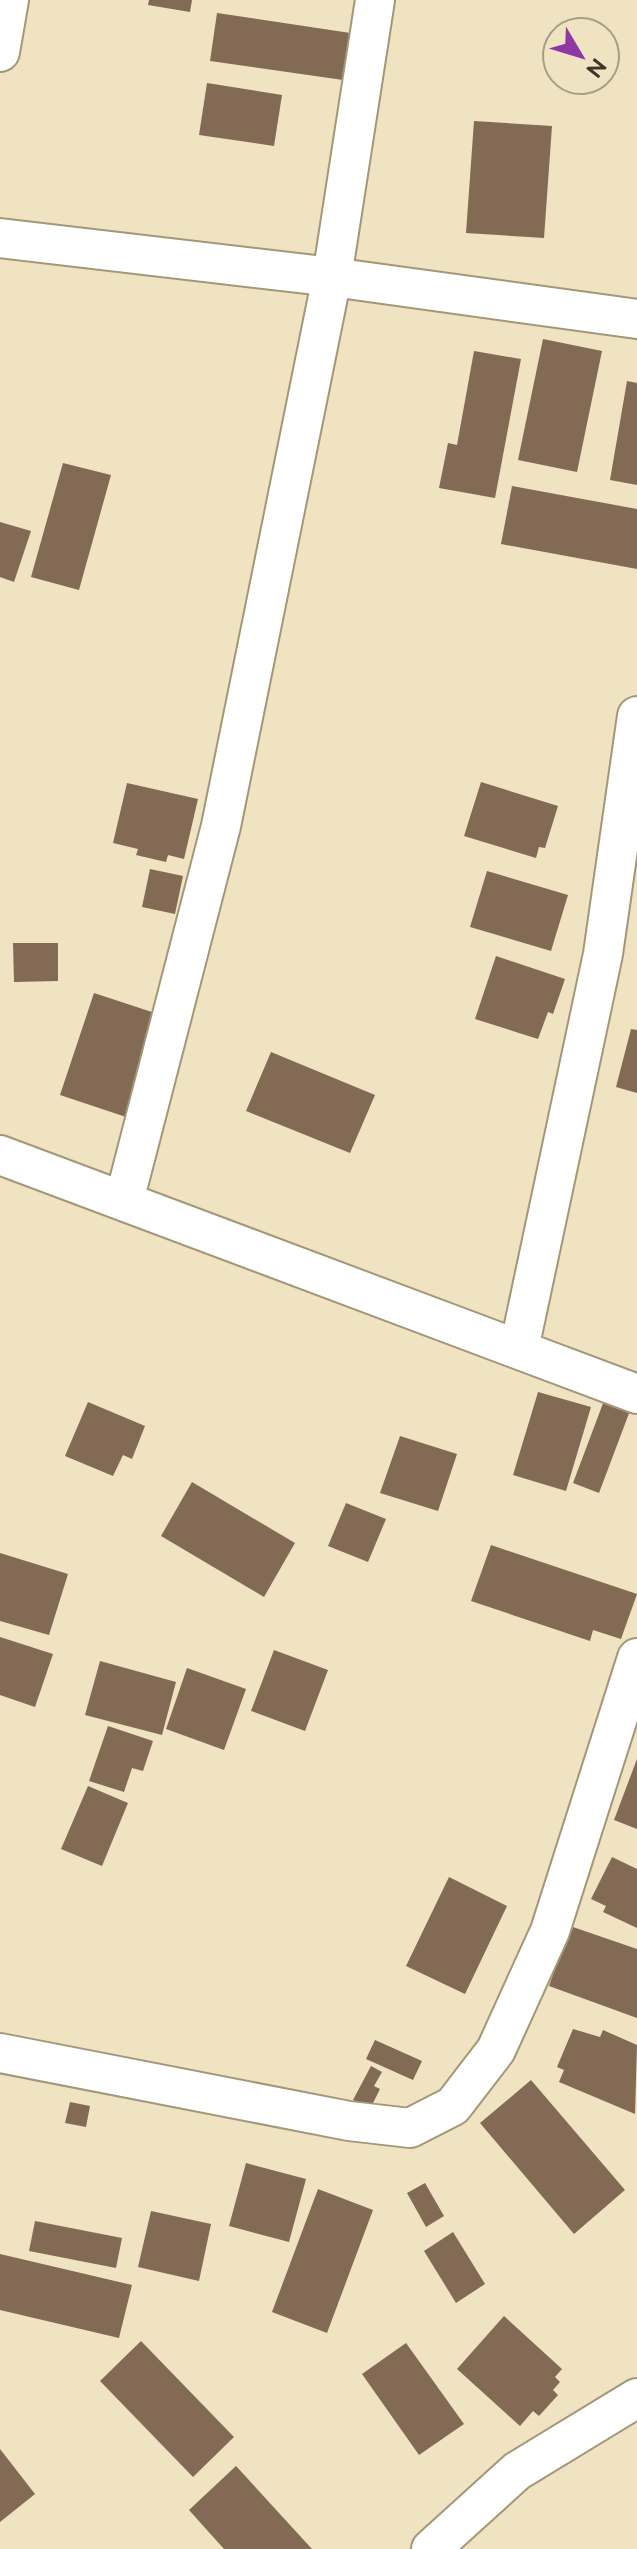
<svg xmlns="http://www.w3.org/2000/svg" width="637" height="2549" viewBox="0 0 637 2549" font-family="Raleway,sans-serif">
  <rect width="100%" height="100%" fill="#efe3c2"/>
  <path fill="#826a54" d="M149,0H192L190,12L148,5Z
    M217,13L357,34L350,81L210,61Z
    M207,83L282,95L274,146L199,135Z
    M474,121L552,126L544,238L466,233Z
    M543,339L602,351L577,472L518,460Z
    M474,351L521,359L495,498L439,488L448,443L457,445Z
    M627,381L637,383V485L610,480Z
    M63,463L111,475L79,590L31,577Z
    M512,486L637,509V569L501,544Z
    M0,522L31,531L14,582L0,577Z
    M481,782L558,806L545,848L539,847L536,858L464,836Z
    M127,783L198,799L184,859L168,855L166,862L136,855L138,849L113,843Z
    M150,869L183,876L175,914L142,907Z
    M487,871L568,895L551,951L470,927Z
    M13,943H58V981L14,982Z
    M496,956L565,979L553,1014L548,1012L538,1039L475,1019Z
    M94,993L167,1017L132,1119L60,1095Z
    M631,1029L637,1030V1093L616,1087Z
    M271,1052L375,1095L350,1153L246,1111Z
    M538,1392L591,1407L566,1491L513,1475Z
    M605,1398L631,1408L599,1493L573,1483Z
    M88,1402L145,1426L132,1459L123,1455L113,1476L65,1456Z
    M400,1436L457,1454L438,1511L380,1493Z
    M192,1482L295,1543L264,1597L161,1536Z
    M346,1503L386,1519L368,1562L328,1546Z
    M491,1545L637,1594L621,1639L593,1630L590,1641L471,1601Z
    M0,1553L68,1574L49,1635L0,1621Z
    M0,1637L53,1654L35,1707L0,1695Z
    M274,1650L328,1670L305,1731L251,1711Z
    M100,1661L176,1682L162,1735L85,1715Z
    M187,1668L246,1689L224,1750L166,1729Z
    M108,1726L153,1741L143,1771L132,1768L124,1792L89,1781Z
    M637,1759V1829L614,1820Z
    M88,1786L128,1803L102,1866L61,1849Z
    M612,1857L637,1869V1928L603,1912L606,1906L591,1899Z
    M449,1877L507,1906L465,1994L406,1966Z
    M570,1926L637,1949V2018L549,1986Z
    M573,2029L600,2037L603,2030L637,2045L635,2114L559,2082L564,2070L557,2067Z
    M375,2040L422,2061L413,2080L366,2059Z
    M371,2066L382,2072L374,2086L380,2089L370,2109L353,2100Z
    M531,2080L625,2190L574,2234L480,2123Z
    M70,2102L90,2106L86,2127L65,2123Z
    M246,2163L306,2179L289,2242L229,2226Z
    M425,2183L444,2216L426,2227L407,2193Z
    M318,2189L373,2210L327,2333L272,2312Z
    M151,2211L211,2224L199,2281L138,2267Z
    M35,2221L122,2238L116,2268L29,2251Z
    M453,2232L485,2284L456,2303L424,2251Z
    M0,2254L132,2285L119,2338L0,2310Z
    M504,2316L562,2369L555,2377L560,2382L553,2390L558,2395L539,2416L533,2411L520,2426L457,2369Z
    M141,2341L234,2437L193,2477L100,2381Z
    M406,2343L464,2424L419,2455L362,2374Z
    M0,2449L35,2494L0,2522Z
    M236,2466L312,2549H224L189,2510Z"/>
  <g fill="none" stroke-linecap="round" stroke-linejoin="round">
    <g stroke="#a29778" stroke-width="42">
      <path id="street" d="M0,52L9,0
        M0,238L332,277L637,319
        M0,1155L637,1394
        M124,1201L221,826L332,277L375,0
        M519,1349L603,954L637,716
        M0,2053L349,2121L410,2128L453,2106L496,2050L550,1931L637,1658
        M431,2549L517,2471L637,2398"/>
    </g>
    <use href="#street" stroke="#fff" stroke-width="38"/>
  </g>
  <g transform="translate(581 56) rotate(128)"><circle r="38" fill="#efe3c2" stroke="#a79e85" stroke-width="2"/>
  <path d="M0-6L14 30L0 20L-14 30Z" fill="#8f37a3"/>
  <text y="-12" font-size="22" font-weight="bold" text-anchor="middle" fill="#3b3629">N</text>
  </g>
</svg>
